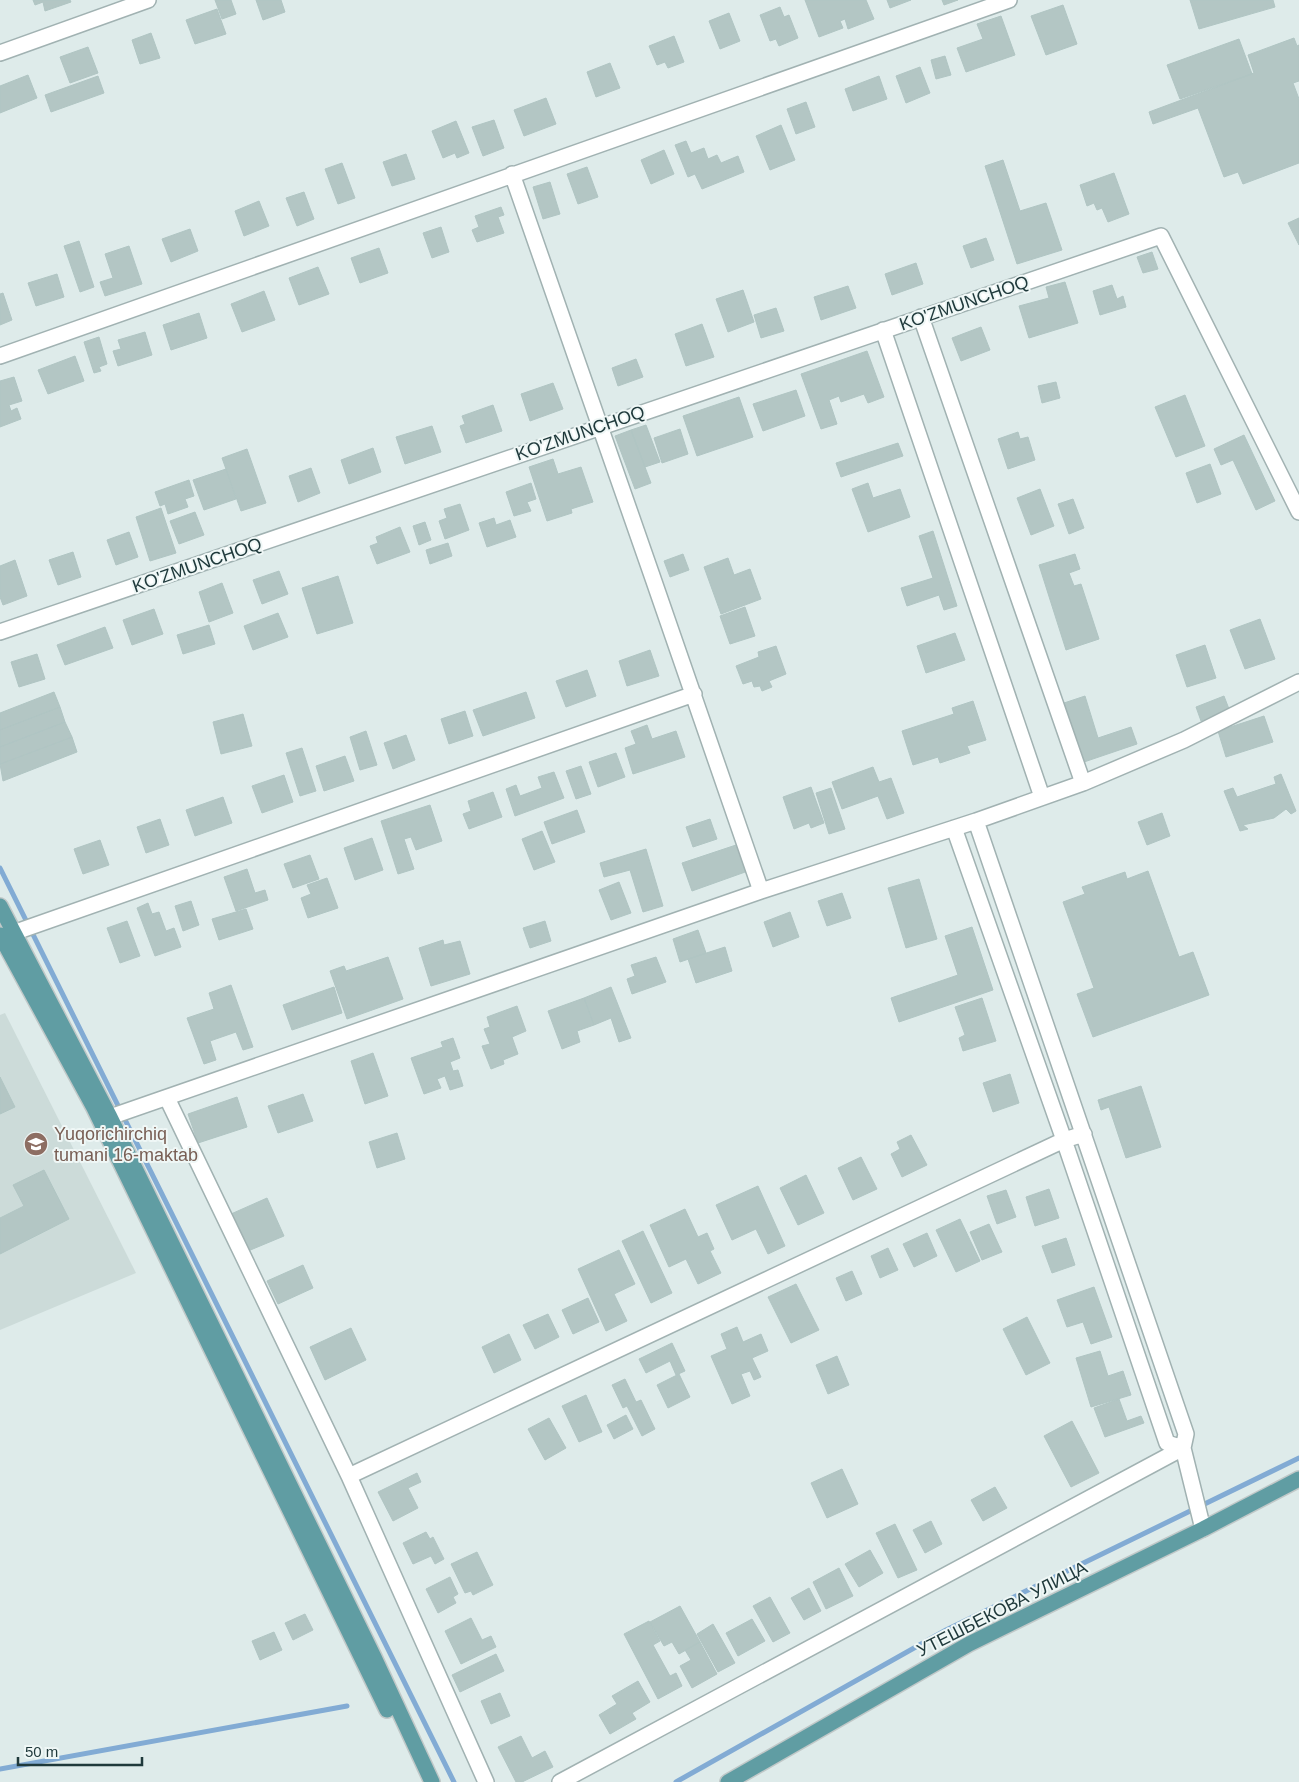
<svg xmlns="http://www.w3.org/2000/svg" width="1299" height="1782" viewBox="0 0 1299 1782" font-family="Arial,sans-serif">
  <rect width="100%" height="100%" fill="#deebea"/>
  <path fill="#ccdbd9" d="M5,1013L136,1273L0,1330V1015Z"/>
  <g fill="none" stroke-linecap="round" stroke-linejoin="round">
    <path stroke="#82abd4" stroke-width="5" d="M0,868L454,1782
      M0,1769L347,1706
      M676,1782L946,1630L1299,1458"/>
  </g>
  <path fill="#b3c6c4" stroke="#b0c5c3" d="M33,0H70L71,2L45,11L43,2L35,5Z
    M215,0H231L236,14L222,19Z
    M256,0H281L285,12L263,20Z
    M805,0H866L874,19L848,29L845,19L840,21L843,28L819,37Z
    M887,0H911L890,8Z
    M942,0H958L944,5Z
    M1190,0H1273L1275,7L1199,29Z
    M1063,5L1077,44L1046,55L1031,16Z
    M780,7L784,17L789,15L798,38L779,46L776,39L770,41L760,15Z
    M217,9L226,34L195,44L186,20Z
    M729,13L740,41L720,49L709,21Z
    M1001,16L1015,55L966,72L957,48L983,39L977,24Z
    M151,33L160,58L140,64L132,40Z
    M674,36L684,62L668,68L665,62L657,65L649,46Z
    M1294,38L1297,46L1299,45V81L1293,83L1299,99V163L1243,184L1238,172L1224,177L1198,108L1153,124L1149,112L1254,73L1248,55Z
    M1239,39L1252,74L1180,99L1167,65Z
    M88,47L98,73L70,83L60,57Z
    M945,56L951,75L936,79L931,60Z
    M610,63L620,88L596,97L587,72Z
    M920,67L930,93L906,103L896,76Z
    M28,75L37,98L0,113V86Z
    M98,76L104,93L51,112L45,95Z
    M879,76L887,99L853,111L845,89Z
    M546,98L556,124L524,136L514,110Z
    M806,102L815,127L796,134L787,109Z
    M494,120L504,148L483,156L472,127Z
    M456,121L469,153L457,158L455,153L443,158L432,131Z
    M781,125L795,160L770,170L756,136Z
    M686,141L691,153L704,148L708,159L717,155L721,163L738,156L744,172L702,189L695,174L688,177L675,145Z
    M664,150L674,174L651,184L641,160Z
    M406,154L415,179L392,186L383,162Z
    M1003,160L1020,211L1046,203L1062,250L1017,264L985,166Z
    M342,163L355,198L338,204L325,169Z
    M587,167L598,197L578,204L567,174Z
    M1114,173L1129,214L1108,222L1102,208L1097,210L1094,203L1087,206L1080,185Z
    M550,182L560,214L543,219L533,187Z
    M304,192L314,219L297,226L286,198Z
    M259,201L269,226L244,236L235,211Z
    M501,207L504,215L498,217L504,233L477,242L472,230L479,227L475,216Z
    M1299,218V245L1288,223Z
    M441,227L449,252L432,258L423,233Z
    M190,229L198,251L171,262L162,239Z
    M986,238L994,260L971,268L963,246Z
    M79,241L94,287L80,292L64,246Z
    M129,246L142,284L105,296L100,282L113,278L105,254Z
    M379,248L388,273L360,283L351,258Z
    M1152,252L1158,269L1143,273L1137,257Z
    M916,263L923,284L892,295L885,274Z
    M318,267L329,294L299,305L289,278Z
    M57,274L64,297L36,306L28,283Z
    M1065,282L1078,323L1029,338L1019,306L1049,298L1046,287Z
    M1112,285L1117,299L1123,296L1126,307L1100,315L1093,291Z
    M848,286L856,308L821,320L814,297Z
    M743,290L754,322L728,332L716,299Z
    M264,291L275,320L242,332L231,304Z
    M3,293L12,320L0,325V294Z
    M776,308L784,331L761,338L754,315Z
    M199,313L207,338L171,350L163,325Z
    M702,324L714,357L686,366L675,334Z
    M981,327L990,350L961,361L952,338Z
    M145,332L152,355L118,366L113,351L121,349L118,340Z
    M99,337L107,364L99,367L101,371L94,373L84,342Z
    M867,351L884,397L868,403L864,394L841,402L839,396L829,400L837,424L821,429L801,374Z
    M75,356L84,381L48,394L38,370Z
    M636,359L643,377L618,386L612,368Z
    M14,377L22,401L9,405L11,411L17,408L21,419L0,427V381Z
    M1056,382L1060,398L1042,403L1038,386Z
    M553,383L563,409L530,421L521,394Z
    M796,390L805,416L763,431L753,404Z
    M1185,395L1205,446L1176,457L1155,407Z
    M739,397L753,437L697,456L683,416Z
    M493,405L502,431L466,443L460,426L465,424L462,416Z
    M646,425L660,462L645,467L631,430Z
    M432,426L441,452L405,464L396,437Z
    M680,429L688,454L662,463L654,438Z
    M631,430L651,483L635,489L615,436Z
    M1018,432L1020,439L1028,437L1035,460L1008,469L998,439Z
    M1244,435L1275,501L1256,510L1233,460L1221,465L1214,449Z
    M898,443L903,456L841,477L836,463Z
    M373,448L381,472L349,484L341,460Z
    M247,449L266,503L241,511L222,458Z
    M553,459L558,474L581,467L593,502L571,509L572,513L547,521L529,467Z
    M1210,464L1221,494L1197,503L1186,473Z
    M311,468L320,493L298,502L289,476Z
    M226,469L236,499L204,510L193,480Z
    M189,480L194,496L185,499L188,507L168,514L165,504L160,506L155,492Z
    M531,483L536,499L527,502L531,511L514,516L506,492Z
    M868,483L873,498L900,489L910,517L868,532L852,489Z
    M1040,489L1054,526L1031,535L1017,498Z
    M1073,499L1084,528L1069,534L1058,504Z
    M460,504L469,530L445,539L439,521L447,518L444,509Z
    M161,508L176,553L150,561L136,517Z
    M195,512L204,535L179,544L170,521Z
    M494,518L496,525L510,520L516,537L487,547L479,523Z
    M425,522L431,540L419,545L413,526Z
    M400,527L410,552L377,564L370,546L378,543L376,537Z
    M933,531L957,606L944,610L939,595L907,606L901,588L933,578L919,536Z
    M129,532L138,557L116,565L107,540Z
    M448,543L452,556L430,564L426,550Z
    M73,552L81,577L58,585L49,560Z
    M683,554L689,570L670,577L664,561Z
    M1075,554L1080,569L1069,573L1074,586L1081,584L1099,639L1066,650L1039,565Z
    M728,558L734,575L750,569L761,599L721,614L704,567Z
    M15,560L27,596L3,605L0,597V566Z
    M279,571L288,594L262,604L253,580Z
    M338,576L353,623L317,634L302,588Z
    M222,583L233,613L209,622L199,592Z
    M745,607L755,636L730,644L720,616Z
    M154,609L163,634L132,645L123,620Z
    M278,613L288,637L253,650L244,626Z
    M1260,619L1275,659L1245,669L1230,630Z
    M209,625L215,644L183,654L177,635Z
    M105,627L113,648L65,665L57,645Z
    M955,633L965,660L926,673L917,646Z
    M1205,645L1216,678L1187,687L1176,655Z
    M776,646L786,674L769,681L772,687L762,691L760,686L754,687L752,681L743,684L736,666L759,657L758,652Z
    M650,650L659,676L627,686L619,661Z
    M37,654L45,679L19,687L11,662Z
    M587,670L596,696L566,707L556,681Z
    M54,692L60,707L0,730V713Z
    M526,692L535,718L483,736L473,710Z
    M1085,696L1098,738L1131,727L1137,744L1084,762L1064,703Z
    M1224,696L1229,709L1201,721L1196,707Z
    M973,701L986,740L967,746L970,753L940,763L938,757L913,765L902,731L954,714L952,708Z
    M60,707L65,722L0,747V730Z
    M465,711L473,736L449,744L441,719Z
    M243,714L252,746L221,754L213,722Z
    M1264,716L1273,742L1226,757L1218,731Z
    M65,722L72,737L0,764V747Z
    M647,725L652,739L676,731L685,757L633,774L625,748L636,744L631,731Z
    M366,731L377,765L360,770L350,737Z
    M406,735L415,760L393,769L384,743Z
    M72,737L77,752L3,781L0,764Z
    M302,748L316,791L300,796L286,753Z
    M616,753L625,777L598,787L589,762Z
    M345,756L354,781L324,791L316,766Z
    M581,766L591,794L576,799L566,771Z
    M873,767L879,782L891,778L904,813L887,819L878,796L842,809L832,782Z
    M554,772L564,798L515,816L506,789L516,785L520,796L542,788L538,777Z
    M1281,774L1296,811L1291,814L1286,809L1274,818L1243,825L1248,829L1240,831L1224,791L1233,788L1237,797L1276,784L1274,777Z
    M284,775L293,802L262,813L252,786Z
    M811,787L824,823L811,828L809,823L794,829L783,797Z
    M831,788L845,829L829,834L816,793Z
    M493,792L502,817L469,829L463,814L471,811L468,801Z
    M223,797L232,823L195,836L186,810Z
    M430,805L442,841L416,850L411,837L404,839L414,869L398,874L381,821Z
    M577,810L585,832L552,844L544,822Z
    M1162,813L1170,836L1147,845L1138,822Z
    M160,819L169,845L146,853L137,827Z
    M710,819L717,839L693,847L686,827Z
    M542,831L555,862L534,870L522,839Z
    M372,838L383,870L355,880L344,848Z
    M100,840L109,865L83,874L74,849Z
    M739,844L748,871L692,891L682,863Z
    M646,849L663,906L643,912L630,870L604,877L600,863Z
    M310,855L319,879L293,888L284,864Z
    M247,869L255,893L265,890L268,900L236,911L224,877Z
    M1148,871L1179,957L1193,952L1209,995L1093,1037L1077,994L1094,988L1063,902L1085,894L1082,887L1125,872L1127,879Z
    M327,878L338,908L308,918L301,898L311,894L307,885Z
    M919,879L937,939L906,948L888,888Z
    M619,882L631,913L611,920L599,890Z
    M842,893L851,918L827,926L818,901Z
    M191,901L199,925L183,931L175,906Z
    M148,903L152,914L159,912L166,931L174,928L181,947L155,956L137,908Z
    M246,909L253,929L219,940L212,919Z
    M790,912L799,937L773,947L764,922Z
    M127,921L140,956L120,963L107,928Z
    M545,921L551,941L530,948L523,928Z
    M972,927L993,990L899,1022L891,998L958,975L945,936Z
    M698,930L706,953L680,962L673,939Z
    M443,940L444,945L460,941L470,974L431,986L419,948Z
    M725,947L732,971L696,983L688,959Z
    M388,957L403,999L347,1019L330,971L344,966L346,971Z
    M656,957L666,982L632,994L627,979L635,976L631,965Z
    M231,985L253,1047L243,1050L236,1032L210,1041L216,1060L204,1064L187,1018L214,1009L209,993Z
    M334,987L342,1013L292,1030L283,1005Z
    M611,987L631,1038L619,1042L611,1018L594,1025L584,998Z
    M584,998L594,1025L577,1031L580,1042L562,1049L548,1011Z
    M982,998L996,1041L963,1051L959,1038L965,1035L955,1007Z
    M517,1006L526,1031L512,1037L518,1054L503,1060L504,1064L491,1069L482,1046L490,1044L484,1029L490,1027L487,1017Z
    M453,1038L460,1058L450,1062L453,1071L458,1070L463,1086L450,1090L445,1076L437,1079L441,1088L424,1094L411,1058L443,1047L441,1042Z
    M373,1053L388,1096L365,1104L351,1061Z
    M1010,1074L1019,1103L993,1112L983,1083Z
    M0,1077L15,1107L0,1114Z
    M1141,1086L1161,1147L1126,1158L1109,1107L1101,1110L1098,1100Z
    M303,1094L313,1121L278,1133L268,1106Z
    M237,1097L247,1127L198,1143L188,1114Z
    M397,1133L405,1159L377,1168L369,1142Z
    M911,1135L927,1165L902,1177L891,1154L900,1149L897,1142Z
    M861,1157L877,1189L853,1200L838,1168Z
    M44,1170L69,1219L0,1254V1218L24,1206L13,1185Z
    M806,1175L824,1213L798,1225L780,1188Z
    M758,1186L785,1246L768,1254L756,1229L732,1240L716,1205Z
    M1049,1189L1059,1218L1035,1226L1026,1197Z
    M1006,1190L1016,1217L997,1224L987,1196Z
    M267,1198L284,1236L248,1251L231,1214Z
    M685,1209L698,1237L707,1233L714,1249L710,1251L721,1273L698,1284L686,1259L669,1267L650,1225Z
    M960,1219L980,1261L956,1272L936,1230Z
    M989,1224L1002,1252L982,1260L970,1232Z
    M643,1231L672,1293L651,1303L622,1241Z
    M927,1233L937,1256L914,1267L903,1244Z
    M1066,1238L1075,1265L1052,1273L1042,1246Z
    M888,1248L898,1270L880,1278L871,1256Z
    M619,1250L635,1284L614,1294L627,1321L606,1331L578,1269Z
    M303,1265L313,1288L278,1304L267,1281Z
    M852,1271L862,1294L846,1301L836,1278Z
    M796,1284L819,1330L791,1343L768,1297Z
    M1094,1287L1112,1337L1091,1344L1083,1322L1067,1327L1057,1300Z
    M588,1298L599,1322L573,1334L562,1310Z
    M548,1314L559,1337L535,1349L523,1325Z
    M1027,1317L1050,1363L1026,1375L1003,1329Z
    M737,1327L743,1342L761,1334L768,1351L752,1358L761,1377L754,1380L750,1371L741,1374L750,1396L732,1404L711,1356L727,1349L721,1334Z
    M351,1328L366,1360L325,1380L310,1347Z
    M509,1334L521,1360L494,1373L482,1347Z
    M672,1343L685,1371L676,1375L670,1361L646,1373L639,1359Z
    M1100,1351L1108,1376L1123,1371L1131,1395L1091,1407L1076,1358Z
    M837,1356L849,1385L828,1394L816,1365Z
    M679,1374L690,1397L668,1408L657,1385Z
    M625,1379L636,1402L641,1400L655,1429L642,1436L627,1406L623,1408L612,1385Z
    M586,1395L602,1432L579,1442L562,1406Z
    M1119,1399L1127,1421L1141,1416L1144,1423L1105,1437L1094,1408Z
    M626,1415L633,1429L614,1439L607,1425Z
    M549,1418L566,1448L545,1460L528,1429Z
    M1072,1421L1099,1473L1071,1487L1044,1436Z
    M842,1469L858,1504L827,1518L811,1483Z
    M417,1473L421,1482L408,1488L418,1508L393,1521L378,1492Z
    M995,1487L1007,1508L983,1521L971,1500Z
    M931,1521L942,1544L925,1553L913,1530Z
    M895,1524L917,1570L898,1578L876,1533Z
    M426,1532L430,1539L433,1537L444,1559L435,1564L431,1556L413,1564L403,1543Z
    M870,1550L883,1573L859,1587L845,1564Z
    M477,1552L493,1585L473,1595L471,1591L465,1593L451,1564Z
    M839,1568L853,1596L826,1609L813,1582Z
    M450,1577L458,1594L453,1597L456,1603L438,1613L426,1589Z
    M809,1588L821,1611L804,1620L791,1598Z
    M770,1597L790,1633L773,1642L753,1606Z
    M680,1606L700,1642L679,1654L672,1642L664,1646L650,1622Z
    M305,1614L313,1630L293,1640L285,1623Z
    M471,1618L482,1640L491,1636L496,1647L461,1664L445,1631Z
    M752,1619L765,1641L738,1656L726,1633Z
    M649,1621L660,1641L653,1645L670,1676L676,1673L682,1686L658,1699L624,1634Z
    M713,1624L735,1663L718,1672L697,1634Z
    M274,1632L282,1650L260,1660L252,1641Z
    M700,1642L717,1674L692,1688L680,1666L691,1660L685,1650Z
    M496,1654L504,1671L460,1692L452,1675Z
    M638,1681L650,1702L632,1713L636,1719L610,1734L599,1715L617,1704L612,1696Z
    M500,1693L510,1716L491,1724L481,1701Z
    M521,1736L532,1758L545,1751L553,1767L522,1782H516L498,1747Z"/>
  <g fill="none" stroke-linecap="round" stroke-linejoin="round">
    <g stroke="#a1b2b2" stroke-width="18">
      <path id="minor" d="M0,53L148,0
        M512,174C594,414 680,651 761,891
        M921,317L1083,783
        M883,330L1042,797
        M0,356L1009,0
        M0,632L1161,236L1299,512
        M976,821L1186,1434L1183,1448L1203,1529
        M954,828L1064,1140L1167,1443L1183,1448
        M13,933L694,694
        M167,1098L349,1476L486,1782
        M110,1117L761,891L976,821L1083,783L1184,740L1299,682
        M349,1476L1064,1140L1084,1134
        M560,1782L1183,1448"/>
    </g>
    <g stroke="#c0c8c8" stroke-width="18">
      <path id="major" d="M0,906L110,1117L374,1657L432,1782
        M0,935L94,1108L387,1710
        M728,1782L969,1644L1203,1529L1299,1479"/>
    </g>
    <use href="#minor" stroke="#fff" stroke-width="15"/>
    <use href="#major" stroke="#609da3" stroke-width="15"/>
  </g>
  <defs>
    <g id="school-disc" transform="scale(1.25)"><circle r="9.5" fill="#8d6e63" stroke="#eff7f6"/><path d="M0-5L7-2L0 1L-7-2ZM-4 1L0 2.5L4 1V4Q0 6-4 4Z" fill="#fff"/></g>
  </defs>
  <g fill-rule="evenodd">
    <use href="#school-disc" x="36" y="1144"/>
  </g>
  <g text-anchor="middle" dominant-baseline="central" stroke-width="4" stroke-linejoin="round" paint-order="stroke">
    <g font-size="18" fill="#1f393b" stroke="#eff7f6">
      <text transform="translate(964 303) rotate(-19)">KO'ZMUNCHOQ</text>
      <text transform="translate(580 433) rotate(-19)">KO'ZMUNCHOQ</text>
      <text transform="translate(197 565) rotate(-19)">KO'ZMUNCHOQ</text>
      <text transform="translate(1002 1609) rotate(-27)">УТЕШБЕКОВА УЛИЦА</text>
    </g>
    <g font-size="18" fill="#785e54" stroke="#eff7f6" text-anchor="start">
      <text x="54" y="1134">Yuqorichirchiq<tspan x="54" dy="21">tumani 16-maktab</tspan></text>
    </g>
  </g>
  <path d="M18 1757v8h124v-8" fill="none" stroke="#1f393b" stroke-width="2.5"/>
  <text x="25" y="1757" font-size="15" fill="#1f393b" stroke="#eff7f6" stroke-width="4" paint-order="stroke">50 m</text>
</svg>
